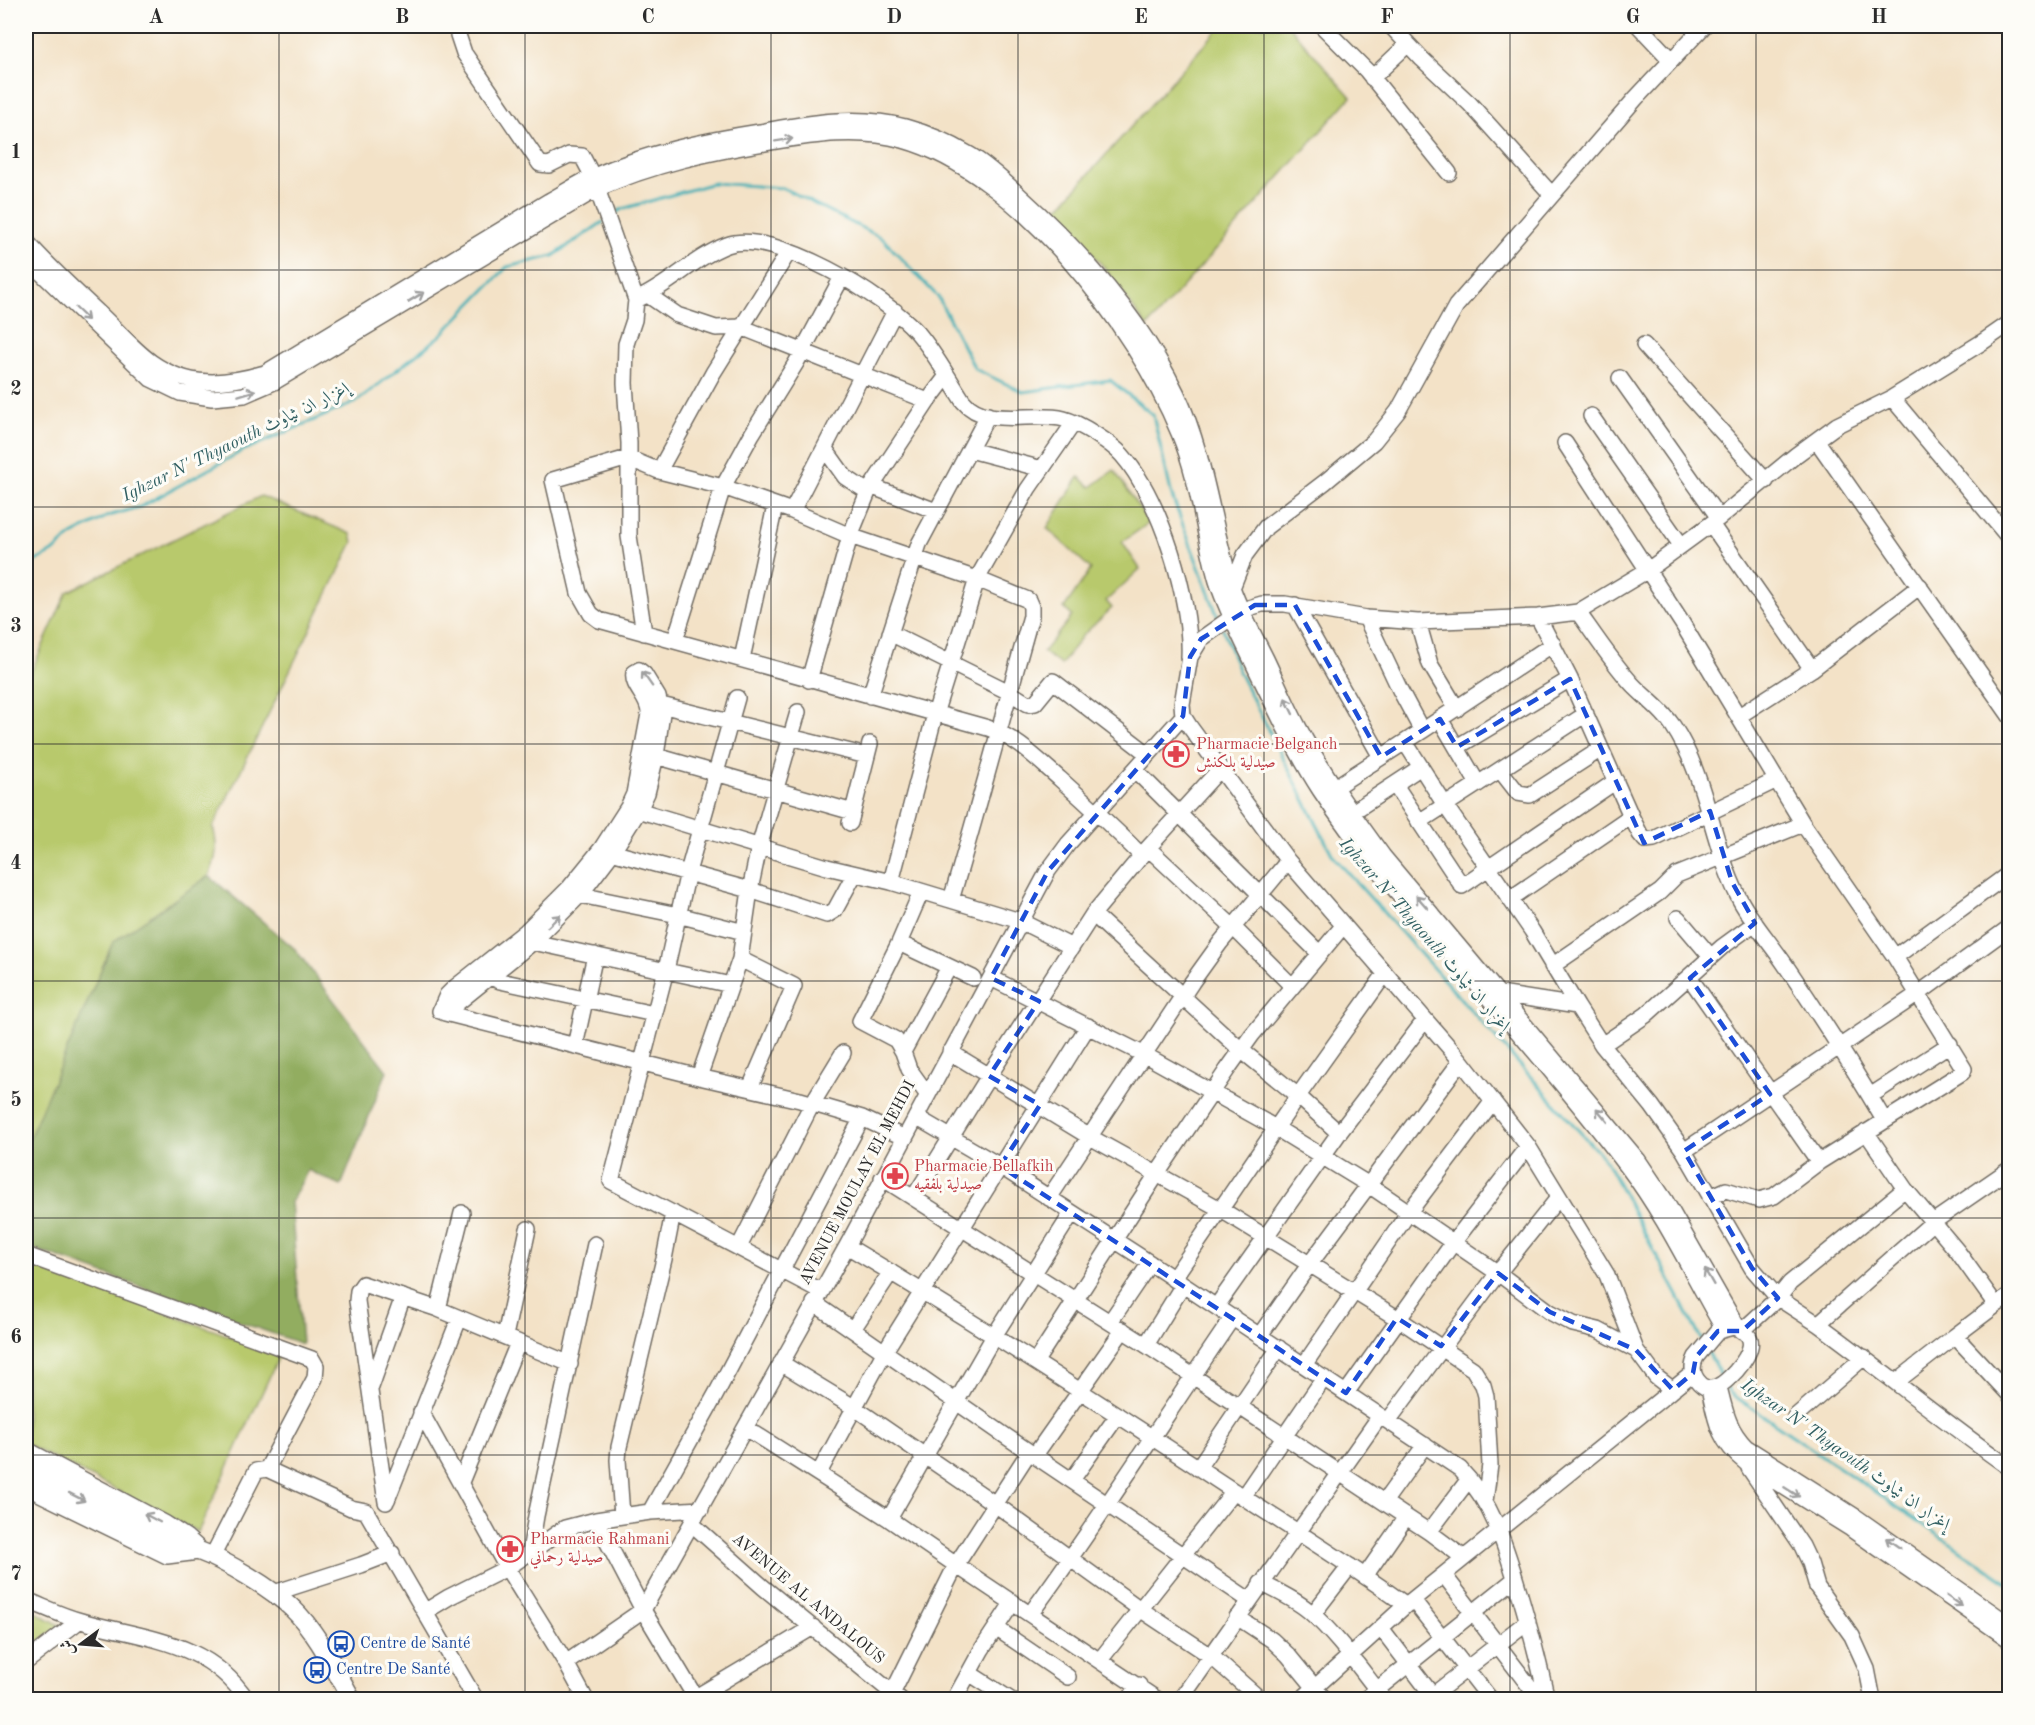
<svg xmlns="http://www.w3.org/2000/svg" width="2035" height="1725" viewBox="0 0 2035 1725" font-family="'Old Standard TT',Amiri,serif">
  <rect width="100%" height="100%" fill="#fdfcf7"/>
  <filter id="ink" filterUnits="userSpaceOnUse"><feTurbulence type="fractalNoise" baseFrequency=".0167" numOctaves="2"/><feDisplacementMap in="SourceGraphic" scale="12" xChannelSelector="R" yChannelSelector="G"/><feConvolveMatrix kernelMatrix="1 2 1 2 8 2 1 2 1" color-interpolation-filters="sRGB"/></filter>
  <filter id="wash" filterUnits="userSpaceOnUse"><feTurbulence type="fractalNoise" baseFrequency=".008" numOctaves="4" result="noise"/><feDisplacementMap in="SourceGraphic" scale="24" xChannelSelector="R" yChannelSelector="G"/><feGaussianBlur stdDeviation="1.35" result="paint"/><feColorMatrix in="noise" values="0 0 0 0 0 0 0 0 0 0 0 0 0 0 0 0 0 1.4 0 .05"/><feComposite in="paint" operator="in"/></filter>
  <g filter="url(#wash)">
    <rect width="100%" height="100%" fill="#f3e2c7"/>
    <path fill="#b8c96c" stroke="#727a4c" stroke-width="1.5" d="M1221,26H1289L1351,97L1147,327L1104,267L1054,213Z
      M1114,470L1149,523L1122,542L1140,569L1106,601L1112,608L1082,636L1061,665L1043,652L1072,616L1064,608L1091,569L1047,528L1079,477L1091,487Z
      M261,496L351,534L353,542L213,827C218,846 217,858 209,876L113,942L26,1146V683L67,592Z
      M26,1263L280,1354L198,1532L26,1444Z
      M26,1607L60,1625L26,1653Z"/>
    <path fill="#92ad60" stroke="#5e6c46" stroke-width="1.5" d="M209,876L295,949L387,1071L341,1186L308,1170L291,1202L302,1344L26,1246V1146L113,942Z"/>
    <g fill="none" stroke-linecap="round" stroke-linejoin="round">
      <path stroke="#3dafb6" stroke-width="3" d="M611,216L622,209L714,183L783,188L882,238L938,297L975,369L1023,392L1110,380L1153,415L1172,496L1219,620
        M26,566L53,552L72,535L108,516L140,507L244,450L356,402L440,336L507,267L553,256L603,222
        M1223,629L1239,672L1333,856L1606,1161L1702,1341
        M1708,1352L1722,1378
        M1726,1387L1730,1393L2010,1584"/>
    </g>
  </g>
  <g filter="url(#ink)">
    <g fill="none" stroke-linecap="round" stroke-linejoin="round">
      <g stroke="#716b62" stroke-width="18">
        <path id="minor" d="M460,26L458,35L464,53L540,164L549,165L569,155L582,156L593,177L636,300
          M1322,26L1367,71L1449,173
          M1391,26L1422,59L1470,104L1552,195
          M1639,26L1671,60
          M1372,78L1408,44
          M26,241C49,267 75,291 101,315C117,330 133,349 151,362C188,388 224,385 265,373L549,201C564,193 578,183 594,176C646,153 703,141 760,132C807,123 858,114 905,127C927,133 950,143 970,155C987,165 1004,181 1019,195C1080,250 1141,319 1177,394C1206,457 1211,519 1231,584C1239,610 1254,634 1266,659C1277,682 1287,706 1299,728C1323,773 1353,815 1383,856L1638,1160L1665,1200L1738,1328
          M26,258L151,379L180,393L212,398L244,395L274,382L597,189C653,164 710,152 770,142C814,135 859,128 903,140C1018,172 1135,327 1179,433C1199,480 1203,532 1217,581C1227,612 1243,642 1257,671C1277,712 1296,753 1320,790C1360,851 1407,904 1455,959C1513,1026 1573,1095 1627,1166C1665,1216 1692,1274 1723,1328
          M648,295L677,315L716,328L741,327L928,401
          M1644,345L1766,481
          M1620,378L1719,518
          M1892,398L2010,539
          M1591,416L1681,545
          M1817,441L2010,716
          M1565,443L1682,623L1803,824L1895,957L1964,1069L1963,1072L1819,1162L1774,1196L1759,1200L1726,1190L1710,1197
          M825,449L845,477L868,492
          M970,450L1042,469
          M659,471L713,373L788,253
          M873,487L936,511
          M792,511L895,311
          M1711,524L1812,669
          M1232,588L1245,555L1266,527L1325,482L1374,441L1398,411L1456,306L1636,98L1704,26
          M1295,605L1381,757
          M1578,612C1595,636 1612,662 1632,684C1646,699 1661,708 1673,726C1707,777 1711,842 1738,896C1750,920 1769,941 1784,963C1819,1014 1853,1067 1884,1120
          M1538,617L1570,679L1631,816L1640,834L1645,840L1654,839L1777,780
          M1418,622L1430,664L1457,709
          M644,633L629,536V443L625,383L626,344L634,320L636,300C669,286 693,258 727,245C774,228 886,297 917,332C935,353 948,378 963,401C986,429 1032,411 1064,419C1080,423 1111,443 1122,455C1160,498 1192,601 1189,657
          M890,633L1009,692L1028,704L1035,703L1053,681L1148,754
          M675,640L723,487L752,434L796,363L842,277
          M742,659L775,506
          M809,680L850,536L868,492L928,401L947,376
          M870,696L919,544L988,415
          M737,698L688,872L666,970L611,1181L821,1291
          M661,705L867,756
          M1739,716L1812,669L1920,586
          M1440,719L1478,784
          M1422,731L1553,644
          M1405,742L1445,805L1532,931L1577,1006
          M1457,747L1570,679
          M656,756L853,812
          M1135,770L1319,953
          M1500,770L1518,793L1530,795L1601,749
          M1395,785L1462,886L1616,781
          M1335,787L1422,731L1400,690L1366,618
          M631,808L827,867L891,882L1020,921L1072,947
          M1351,813L1421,767
          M1419,822L1586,714
          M850,823L870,744
          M1148,848L1233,927L1292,986
          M604,850L750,890L827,915L835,910L854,875
          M891,882L935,714L977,579L1028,489L1073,424
          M921,892L899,943L860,1021L896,1040L903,1052L909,1069L927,1094
          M580,895L678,915L744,932
          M1510,899L1631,816
          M951,900C979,806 1004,711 1031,616V607L1028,600L977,579L850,536L792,511L723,487L659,471L628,458L553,480L579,593L591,614L599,620L988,728C1017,738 1037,759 1060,779C1088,804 1115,829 1142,856
          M1093,914L1241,1050L1298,1096L1339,1133
          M1678,918L1711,957
          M533,942L731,985
          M899,943L973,978
          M1895,957L2010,873
          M740,959L794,986L750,1088
          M1552,966L1660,892L1677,875L1803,824
          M481,973L500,981L654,1014
          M991,978L1145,1055L1276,1128L1369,1185L1498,1273L1550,1312L1573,1324L1598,1330L1636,1350
          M1690,978L1819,1162
          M1500,994L1577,1006L1602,1045L1652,1106L1684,1151L1752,1268L1778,1298L1818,1324
          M445,1013L533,942L580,895L612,853L639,810L647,793L656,756L662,713L658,697L644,674L639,670L634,673C631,687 650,698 649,714L634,794L628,807L601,849L570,887L525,932L453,989L447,995L440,1011L445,1013L699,1077L800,1100L862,1118L905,1138
          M1602,1045L1646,1015L1722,947L1755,923
          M575,1046L595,955
          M903,1052L949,967
          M950,1052L1090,1137L1220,1209L1397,1318L1473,1369L1483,1385L1486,1396L1490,1465L1485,1501
          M699,1077L740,959L750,890L759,847L798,712
          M1870,1096L1950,1044
          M916,1117L1000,1166L1150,1263L1460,1469C1492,1502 1505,1544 1518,1588C1529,1625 1539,1662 1547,1700
          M1866,1132L1905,1189
          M1684,1151L1918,994L2010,927
          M2010,1169L1933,1222L1818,1324C1883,1371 1944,1422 2010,1468
          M882,1178L1146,1345L1429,1532L1464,1558
          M914,1197L989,1076L1093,914L1148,848L1220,769
          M1049,1198L1192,982L1220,943L1288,861
          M847,1246C973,1321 1097,1401 1220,1482C1282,1523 1346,1561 1406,1605
          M739,1247L812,1104L843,1053
          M26,1255L312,1359L316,1366L315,1378L267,1469L256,1471L212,1557
          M1173,1279L1298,1096L1385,974
          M814,1303L1007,1437L1249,1600
          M1996,1305L2010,1296
          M1216,1307L1339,1133L1425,1020
          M438,1309L462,1213
          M1110,1322L1150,1263
          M1733,1327C1762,1334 1749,1356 1736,1371C1726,1382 1710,1398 1697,1380C1692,1373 1692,1365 1696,1357L1718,1331Z
          M853,1329L891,1272
          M1742,1331L1778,1298L1790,1283L1905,1189L1958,1252L1996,1305L1955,1336L2010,1395
          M1260,1335L1309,1265L1461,1061
          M505,1336L528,1229
          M1146,1345L1183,1285
          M1036,1361L1157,1174L1227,1070L1252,1035L1343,926
          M781,1363L855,1408L995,1504L1140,1609L1211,1656L1261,1700
          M1304,1365L1409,1212L1493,1101
          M1896,1382L1955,1336
          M371,1387L403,1297
          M1719,1387C1725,1411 1728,1429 1746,1447L1856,1517L2010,1625
          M1709,1388C1716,1421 1718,1441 1746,1463L1851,1529L2010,1640
          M1673,1390L1656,1377L1636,1350L1607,1275L1528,1146L1461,1061L1288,861L1190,727L1183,716L1182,704L1190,657L1201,639L1242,610L1262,604H1285L1366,618L1418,622L1538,617L1578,612L1648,570L1719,518L1796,455L1837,425L1892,398L1984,341L2010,323
          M1346,1393L1453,1243L1528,1146
          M421,1412L507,1568L566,1663L586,1700
          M1795,1417L1864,1357
          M1388,1421L1498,1273L1559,1197
          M746,1428L889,1519L956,1565L1158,1700
          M1035,1455L1123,1330
          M1198,1468L1279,1348
          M1749,1468L1802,1546L1810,1563L1817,1587L1852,1636L1867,1669L1873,1700
          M267,1469L351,1508L366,1511L476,1700
          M819,1473L885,1351L1088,1026
          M1072,1480L1118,1415
          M461,1482L518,1343
          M26,1487L167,1556L198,1552
          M1243,1497L1324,1378
          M387,1500L459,1319
          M386,1502L357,1301L358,1291L363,1284L438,1309L570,1364
          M1384,1502L1425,1445
          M650,1512L701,1509
          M622,1516L650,1512L716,1394L862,1118
          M889,1519L994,1336L1072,1213
          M596,1520L622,1516L618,1460L619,1447L664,1259L673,1213
          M692,1524L763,1587L901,1700
          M1429,1532L1469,1479
          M530,1552L536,1516L595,1244
          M1444,1575L1540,1700
          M1365,1576L1406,1517
          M1261,1583C1277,1591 1295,1599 1309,1611C1337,1635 1361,1670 1385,1700
          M274,1593L361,1565L392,1553
          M26,1600C44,1607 62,1616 81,1621C144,1639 208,1640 247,1700
          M1413,1600L1491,1700
          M426,1611L449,1597L507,1568L565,1528L596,1520L643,1610L697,1700
          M1031,1613C1102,1517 1165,1416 1233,1317
          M1313,1614L1350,1566
          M1237,1617L1272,1640L1288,1655L1325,1700
          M996,1628L1068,1677
          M1381,1628L1436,1700
          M1100,1660L1234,1491
          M26,1662L79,1621
          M566,1663L643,1610L847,1246L1048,871L1068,844L1183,716
          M969,1673L1011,1700
          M893,1692L956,1565L1029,1452
          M1433,1695L1528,1621
          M691,1700L813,1627
          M954,1700L982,1649L1013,1602
          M1129,1700L1139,1685
          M1180,1700L1380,1416
          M1301,1700L1406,1605L1693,1373
          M1364,1700L1515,1579"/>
      </g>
      <g stroke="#716b62" stroke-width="21">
        <path id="major" d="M26,1451L165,1525L185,1538L196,1548
          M26,1470C70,1494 114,1518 159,1539C172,1545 186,1547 199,1551C226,1561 271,1588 292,1608C318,1633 334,1668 352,1700"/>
      </g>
      <use href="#minor" stroke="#fff" stroke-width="15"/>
      <use href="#major" stroke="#fff" stroke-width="18"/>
    </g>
    <defs><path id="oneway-shaft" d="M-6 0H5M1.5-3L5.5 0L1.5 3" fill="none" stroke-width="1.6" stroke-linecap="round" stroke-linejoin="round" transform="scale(1.5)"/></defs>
    <g stroke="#a0a0a0">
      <use href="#oneway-shaft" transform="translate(784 140) rotate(-9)"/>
      <use href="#oneway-shaft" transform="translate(416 297) rotate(-31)"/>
      <use href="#oneway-shaft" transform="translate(82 314) rotate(44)"/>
      <use href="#oneway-shaft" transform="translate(247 393) rotate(-17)"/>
      <use href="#oneway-shaft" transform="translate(647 679) rotate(-125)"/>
      <use href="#oneway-shaft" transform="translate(1289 706) rotate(-116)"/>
      <use href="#oneway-shaft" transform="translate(1422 902) rotate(-131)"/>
      <use href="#oneway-shaft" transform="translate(554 921) rotate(-44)"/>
      <use href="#oneway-shaft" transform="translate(1602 1115) rotate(-130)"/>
      <use href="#oneway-shaft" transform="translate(1709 1277) rotate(-120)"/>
      <use href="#oneway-shaft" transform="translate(1792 1492) rotate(32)"/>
      <use href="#oneway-shaft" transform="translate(77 1497) rotate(27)"/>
      <use href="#oneway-shaft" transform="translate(152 1518) rotate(-152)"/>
      <use href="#oneway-shaft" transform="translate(1893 1543) rotate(-145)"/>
      <use href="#oneway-shaft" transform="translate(1954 1601) rotate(35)"/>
    </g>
  </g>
  <path fill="none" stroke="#1d4ed8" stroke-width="4.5" stroke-dasharray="12 8" stroke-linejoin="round" d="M1255,605H1295L1381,757L1440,719L1457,747L1570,679L1644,843L1710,811L1732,882L1755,923L1690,978L1770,1094L1684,1151L1752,1268L1778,1298L1742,1331H1718L1696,1357L1693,1373L1673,1390L1636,1350L1550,1312L1498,1273L1441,1346L1397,1318L1346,1393L1000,1166L1040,1105L989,1076L1039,1001L991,978L1048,871L1183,716L1190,657L1201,639Z"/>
  <path fill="none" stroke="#2b2b2b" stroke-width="1.5" stroke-opacity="0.55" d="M279,26V1700M525,26V1700M771,26V1700M1018,26V1700M1264,26V1700M1510,26V1700M1756,26V1700M26,270H2010M26,507H2010M26,744H2010M26,981H2010M26,1218H2010M26,1455H2010"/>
  <defs>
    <g id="pharmacy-ring" transform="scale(1.35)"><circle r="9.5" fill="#fdfcf7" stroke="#e0444e" stroke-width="1.5"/><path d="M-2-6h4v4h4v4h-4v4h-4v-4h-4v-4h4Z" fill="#e0444e"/></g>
    <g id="bus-ring" transform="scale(1.35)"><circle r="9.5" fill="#fdfcf7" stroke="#1a4fb4" stroke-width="1.5"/><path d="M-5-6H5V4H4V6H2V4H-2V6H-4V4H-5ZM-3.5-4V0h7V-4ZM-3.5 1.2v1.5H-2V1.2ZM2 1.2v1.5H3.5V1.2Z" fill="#1a4fb4"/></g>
  </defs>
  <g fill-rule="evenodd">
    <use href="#pharmacy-ring" x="1176" y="754"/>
    <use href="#pharmacy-ring" x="895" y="1176"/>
    <use href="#pharmacy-ring" x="510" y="1549"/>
    <use href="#bus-ring" x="341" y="1644"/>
    <use href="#bus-ring" x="317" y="1670"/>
  </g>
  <g text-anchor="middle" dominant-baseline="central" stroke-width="6" stroke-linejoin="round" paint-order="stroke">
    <g font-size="16" fill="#be3a42" stroke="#fdfcf7" text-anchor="start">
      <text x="1196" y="745">Pharmacie Belganch<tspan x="1196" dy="18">صيدلية بلكنش</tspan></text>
      <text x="914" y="1167">Pharmacie Bellafkih<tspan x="914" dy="18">صيدلية بلفقيه</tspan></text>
      <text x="530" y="1540">Pharmacie Rahmani<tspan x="530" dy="18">صيدلية رحماني</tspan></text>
    </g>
    <g font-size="16" fill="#2b2b2b" stroke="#fdfcf7">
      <text transform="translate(858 1183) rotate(-62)">AVENUE MOULAY EL MEHDI</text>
      <text transform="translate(808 1599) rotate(40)">AVENUE AL ANDALOUS</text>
    </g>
    <g font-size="16" fill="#164399" stroke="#fdfcf7" text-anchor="start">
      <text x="360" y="1644">Centre de Santé</text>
      <text x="336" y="1670">Centre De Santé</text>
    </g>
    <g font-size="18" font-style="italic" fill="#326063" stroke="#fdfcf7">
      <text transform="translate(236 442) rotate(-26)">Ighzar N' Thyaouth إغزار ان ثياوث</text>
      <text transform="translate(1425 935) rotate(49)">Ighzar N' Thyaouth إغزار ان ثياوث</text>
      <text transform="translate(1846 1455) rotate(35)">Ighzar N' Thyaouth إغزار ان ثياوث</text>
    </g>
  </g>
  <rect width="2035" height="1725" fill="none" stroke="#fdfcf7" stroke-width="66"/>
  <g transform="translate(81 1644) rotate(254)" stroke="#fdfcf7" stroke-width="4.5" paint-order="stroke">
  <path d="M0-4.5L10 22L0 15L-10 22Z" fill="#2b2b2b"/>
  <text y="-9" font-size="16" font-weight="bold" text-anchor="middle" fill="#2b2b2b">ش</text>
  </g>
  <rect x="33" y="33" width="1969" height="1659" fill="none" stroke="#2b2b2b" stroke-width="2"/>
  <g font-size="20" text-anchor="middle" font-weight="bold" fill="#2b2b2b">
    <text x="156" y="23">A</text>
    <text x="402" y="23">B</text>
    <text x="648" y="23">C</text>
    <text x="894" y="23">D</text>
    <text x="1141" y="23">E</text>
    <text x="1387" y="23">F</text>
    <text x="1633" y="23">G</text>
    <text x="1879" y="23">H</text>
    <text x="16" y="158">1</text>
    <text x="16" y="395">2</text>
    <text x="16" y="632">3</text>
    <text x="16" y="869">4</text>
    <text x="16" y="1106">5</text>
    <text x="16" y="1343">6</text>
    <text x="16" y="1580">7</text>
  </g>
</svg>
